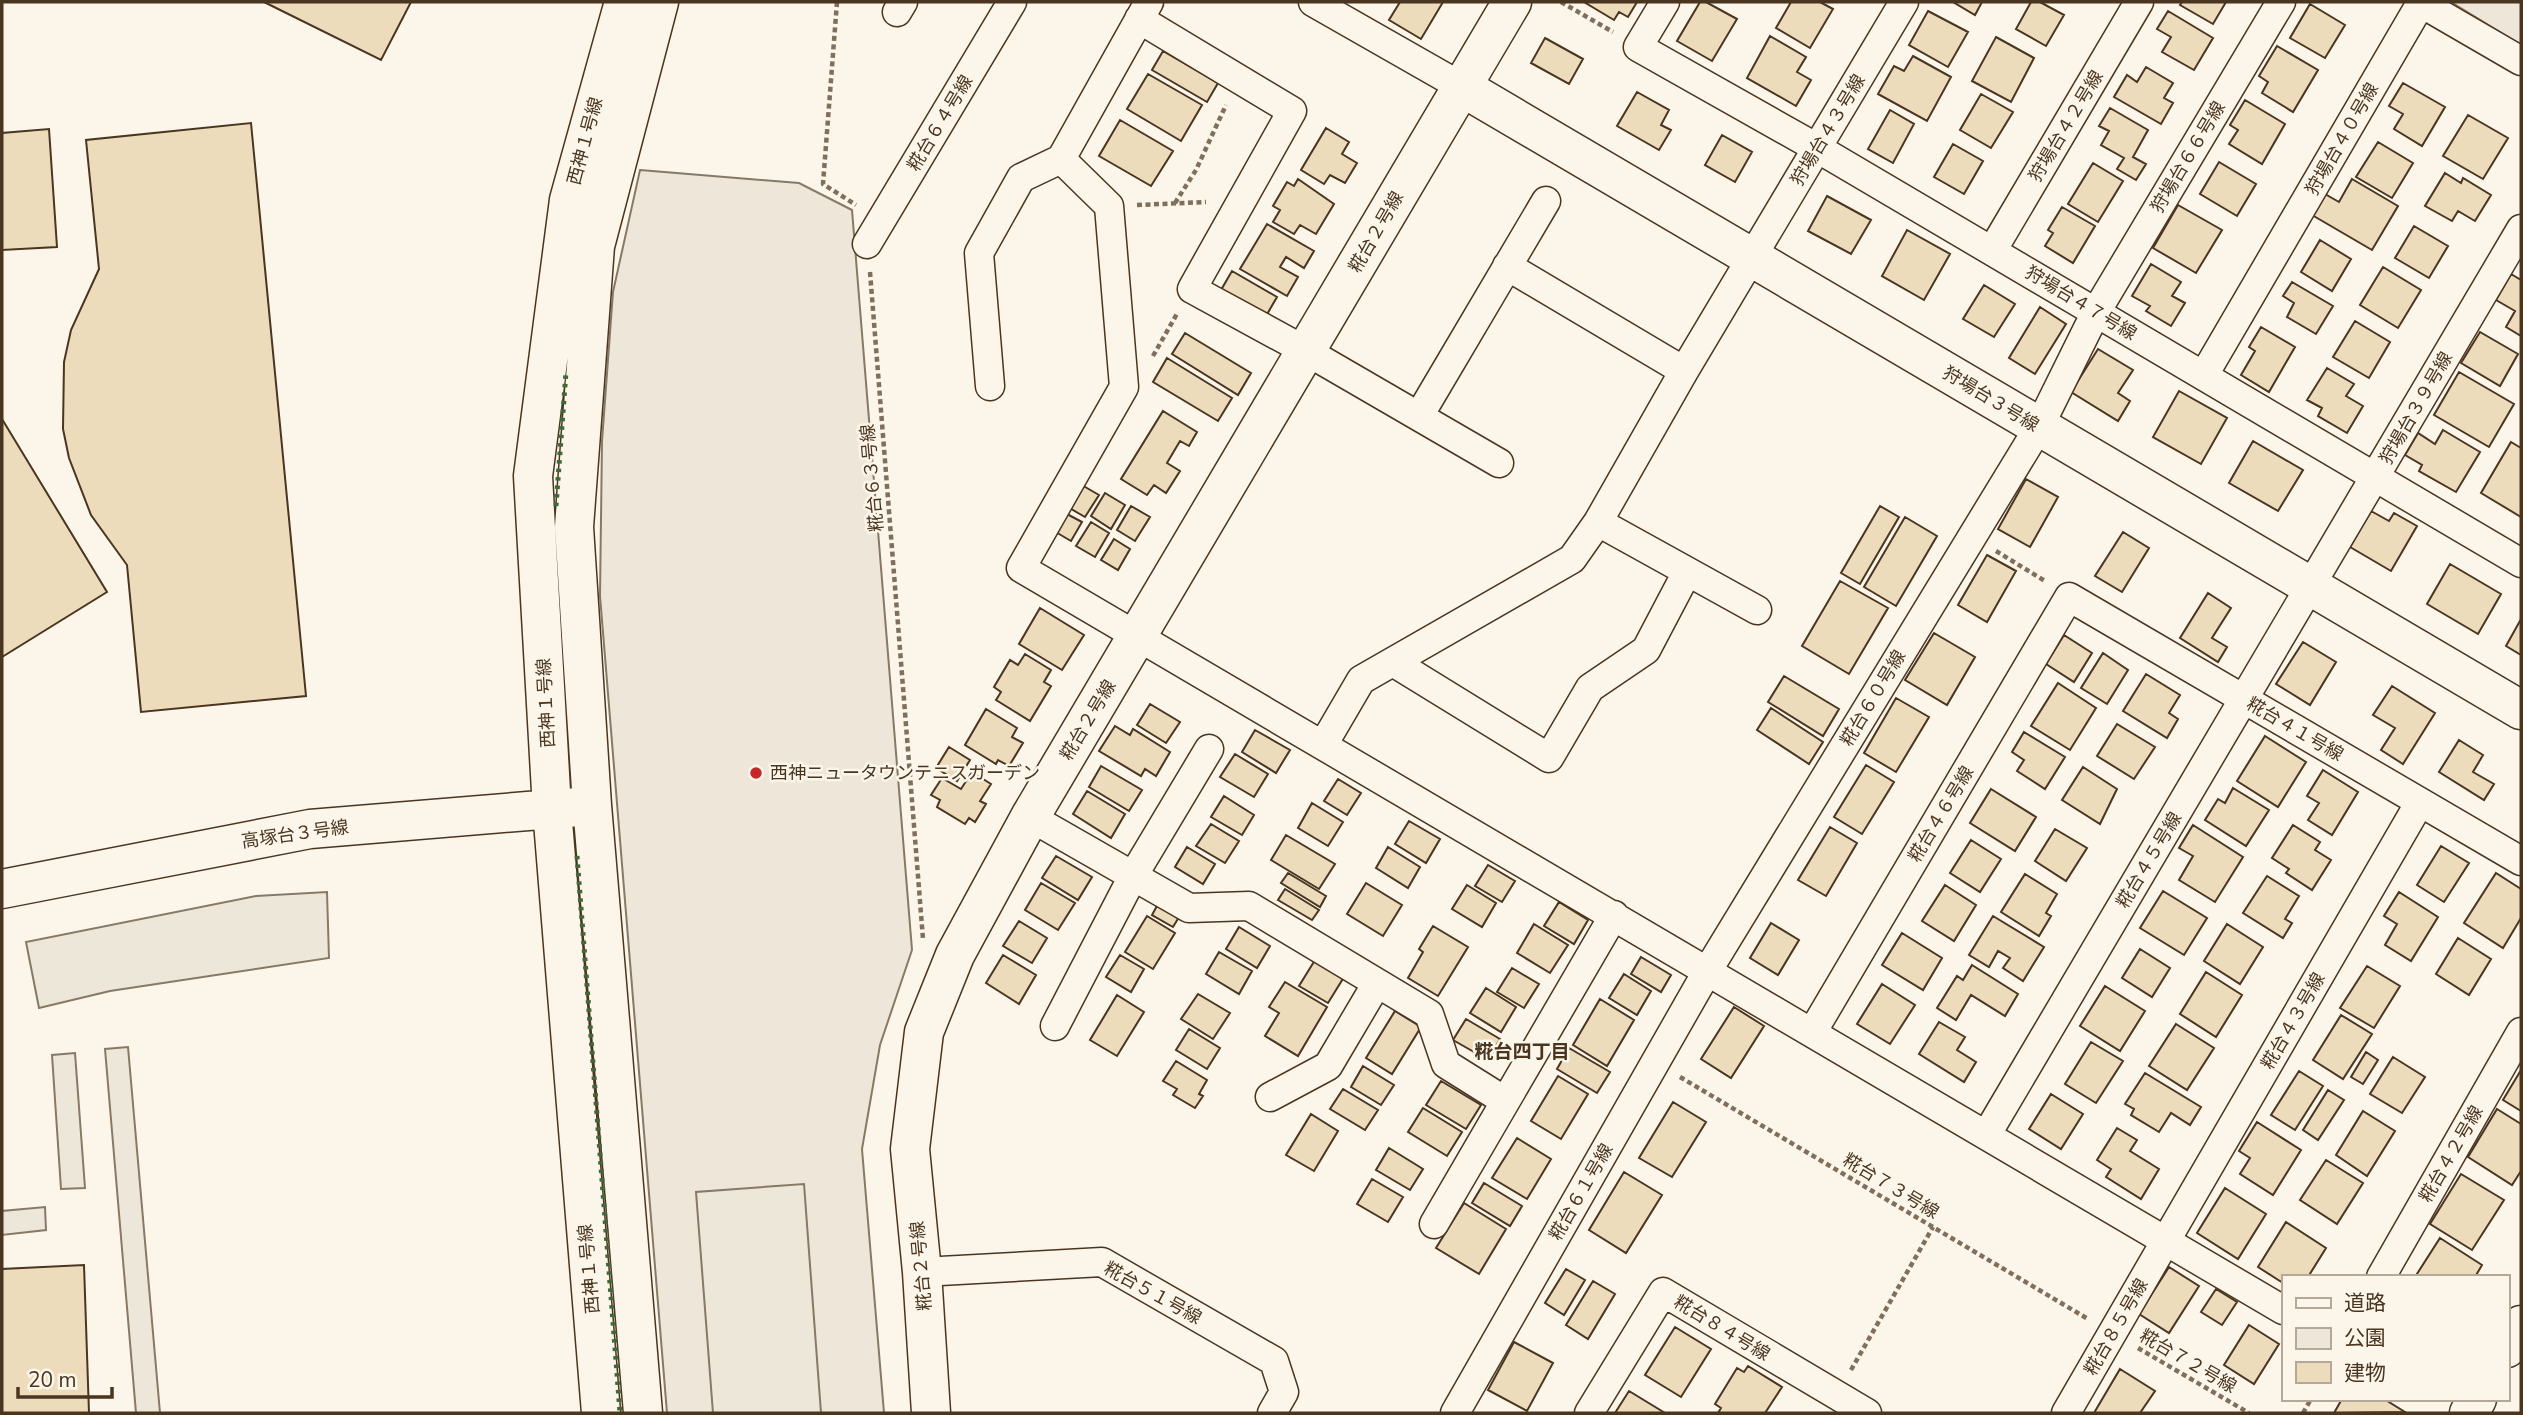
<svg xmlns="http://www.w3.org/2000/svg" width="2523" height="1415" viewBox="0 0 2523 1415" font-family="'Nunito Sans','Noto Sans JP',sans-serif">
  <rect width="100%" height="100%" fill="#fbf6e9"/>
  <path fill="#ede6d9" stroke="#887966" stroke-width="2" d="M2451,2H2521V45Z
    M640,170L799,183L852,210L912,950L880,1045L862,1149L884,1413H667L600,596L602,441L613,292Z"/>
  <path fill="#ede7d9" stroke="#887966" stroke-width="2" d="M327,892L329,958L110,991L39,1008L26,942L256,896Z
    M128,1047L160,1413H136L105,1049Z
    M75,1053L85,1188L61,1189L52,1055Z
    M804,1184L821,1413H713L696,1192Z
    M45,1207L46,1230L2,1235V1211Z"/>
  <path fill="#ecdcbc" stroke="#4a3520" stroke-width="2" d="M264,2H411L381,60Z
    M1400,2H1443L1421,39L1389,20Z
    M1584,2H1637L1628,17L1619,12L1614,20Z
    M1700,2H1706L1737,19L1712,61L1677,41Z
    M1791,2H1820L1833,9L1810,48L1776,28Z
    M1953,2H1982L1975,15Z
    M2031,2H2040L2064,15L2046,46L2016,29Z
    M2182,2H2226L2213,24L2180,5Z
    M2310,4L2345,25L2325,58L2290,38Z
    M1928,11L1968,32L1948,67L1909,45Z
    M2168,11L2213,38L2194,70L2162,52L2171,37L2157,29Z
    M1770,36L1806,57L1797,72L1811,80L1796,106L1747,78Z
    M1996,37L2034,58L2011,102L1972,81Z
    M1545,38L1583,59L1569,84L1531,63Z
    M2277,46L2318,70L2293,112L2262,93L2268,82L2259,76Z
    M1163,51L1218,83L1207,102L1152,70Z
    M1913,56L1951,77L1927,121L1878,94L1894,66L1904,71Z
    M2146,67L2173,83L2164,98L2173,103L2161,124L2114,97L2127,75L2137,82Z
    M1148,74L1202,105L1181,141L1127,109Z
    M2403,83L2445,107L2422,146L2394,129L2403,114L2389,106Z
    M1637,92L1669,110L1661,125L1671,130L1659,150L1617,126Z
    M1981,94L2013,112L1991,148L1960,130Z
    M2245,100L2285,124L2262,164L2229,144L2238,130L2230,125Z
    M2110,108L2148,130L2133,157L2146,164L2136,180L2117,169L2124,158L2101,145L2109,131L2099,126Z
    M1890,110L1914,124L1893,163L1868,149Z
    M2468,115L2508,138L2483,179L2443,156Z
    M1120,120L1173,151L1151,186L1099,156Z
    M251,123L306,696L141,712L127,565L91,515L69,458L63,429L64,362L71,330L99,269L86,140Z
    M1326,128L1349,142L1342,154L1357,163L1345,183L1330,175L1324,184L1301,170Z
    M49,129L57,247L2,250V133Z
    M1722,135L1752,152L1735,182L1705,165Z
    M2378,142L2413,163L2392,198L2356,177Z
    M1953,144L1983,161L1964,194L1934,177Z
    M2219,162L2256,184L2237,216L2200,194Z
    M2093,163L2123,181L2098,222L2068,204Z
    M2445,173L2461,183L2463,178L2491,195L2475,221L2458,211L2452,221L2425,206Z
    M1298,179L1334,204L1316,234L1300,225L1294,234L1273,222L1280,210L1273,206L1287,182L1294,186Z
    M2352,179L2398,206L2372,250L2312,215L2325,194L2339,202Z
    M1827,196L1871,220L1851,254L1808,231Z
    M2178,205L2222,230L2196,273L2153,248Z
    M2062,207L2095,226L2073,263L2045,246L2053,233L2048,230Z
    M1267,224L1314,251L1304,268L1286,257L1280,267L1298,277L1287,296L1240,269Z
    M2414,226L2448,246L2429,278L2395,258Z
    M1907,230L1950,254L1924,300L1882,276Z
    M2320,240L2351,259L2332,291L2301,272Z
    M2151,264L2181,282L2172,296L2185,303L2171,326L2146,311L2150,306L2132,296Z
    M2383,267L2421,290L2398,328L2360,305Z
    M1232,271L1277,297L1266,316L1221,290Z
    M2511,274L2521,280V336L2506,327L2515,311L2496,300Z
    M2292,282L2333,306L2316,334L2287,317L2294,303L2283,296Z
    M1984,285L2015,304L1994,337L1963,319Z
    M2040,307L2066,324L2035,374L2009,358Z
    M2355,321L2390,342L2369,378L2333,357Z
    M2261,327L2295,347L2269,392L2241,375L2255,351L2249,347Z
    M2480,332L2518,354L2500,386L2461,363Z
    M1185,333L1251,373L1238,395L1172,354Z
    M2098,349L2133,370L2118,393L2130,401L2118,421L2071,392Z
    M1167,358L1232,398L1218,421L1153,382Z
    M2327,368L2354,384L2346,396L2363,406L2347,433L2318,416L2322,408L2307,400Z
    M2459,372L2514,404L2489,447L2434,415Z
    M2179,391L2227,418L2201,464L2153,437Z
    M1163,411L1197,432L1189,446L1180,441L1167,463L1180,471L1166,493L1154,485L1147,495L1121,479Z
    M2,419L107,592L2,657Z
    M2443,430L2480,452L2456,492L2419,471L2422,465L2405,455L2418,433L2435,444Z
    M2253,441L2303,470L2278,511L2229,483Z
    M2511,442L2521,448V517L2481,493Z
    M2026,479L2058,497L2030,547L1998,529Z
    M1080,484L1099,495L1085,517L1066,506Z
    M1105,493L1125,505L1111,529L1091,516Z
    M1131,506L1150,517L1135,541L1117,530Z
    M1880,506L1899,517L1860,584L1841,573Z
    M2371,511L2389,521L2394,513L2417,526L2391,571L2350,547Z
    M1065,513L1082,522L1071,541L1054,531Z
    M1905,517L1937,536L1896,606L1864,587Z
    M1091,522L1109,533L1095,557L1076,546Z
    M2123,532L2149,548L2122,592L2095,576Z
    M1114,539L1130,549L1118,570L1101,560Z
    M1987,555L2016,571L1987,622L1958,605Z
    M2450,564L2501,594L2478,634L2427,604Z
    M1840,581L1888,608L1849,674L1802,646Z
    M2208,593L2231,608L2212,638L2227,647L2218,662L2180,638Z
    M1040,608L1084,635L1062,670L1019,644Z
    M2521,619V655L2506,646Z
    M1934,633L1975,657L1947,705L1905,680Z
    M2064,635L2092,653L2074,682L2046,664Z
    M2303,642L2336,662L2310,705L2276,684Z
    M2103,653L2128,670L2107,704L2081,688Z
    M1025,654L1051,670L1044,682L1051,686L1030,721L996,700L1001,692L994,687L1010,660L1018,665Z
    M2146,674L2180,695L2169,713L2178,719L2167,738L2123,711Z
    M1784,676L1839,709L1823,736L1768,702Z
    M2058,683L2096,708L2070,750L2031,726Z
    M2392,686L2435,713L2403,764L2381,750L2395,728L2373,715Z
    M1896,698L1929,717L1896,772L1864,753Z
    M1150,704L1180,722L1166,743L1137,725Z
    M1771,708L1823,742L1809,764L1757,730Z
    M986,709L1017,728L1012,737L1023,743L1009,766L998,760L996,764L965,745Z
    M2117,724L2155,747L2134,779L2097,756Z
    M1115,726L1130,735L1133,729L1170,752L1156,776L1145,769L1141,776L1099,751Z
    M1255,730L1290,750L1276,773L1242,752Z
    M2024,732L2065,757L2045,789L2017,771L2024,760L2012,752Z
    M2265,736L2306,762L2278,807L2237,781Z
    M2459,740L2483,755L2473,772L2494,784L2484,800L2439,772Z
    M949,747L970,760L957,781L936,768Z
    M1235,754L1268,774L1254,797L1220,777Z
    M1866,765L1894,782L1862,834L1834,817Z
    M1101,766L1142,790L1129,811L1089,787Z
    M2083,767L2117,789L2100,824L2062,800Z
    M2323,770L2358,792L2332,835L2308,820L2319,803L2307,796Z
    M972,772L991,784L980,801L986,804L975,822L969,818L965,824L937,807L940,800L931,795L942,778L961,789Z
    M1338,779L1361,793L1347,815L1324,801Z
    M2233,788L2269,810L2246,846L2205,820L2218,799L2225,803Z
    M1991,789L2036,817L2015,851L1970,823Z
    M1087,791L1125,814L1111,838L1073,814Z
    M1224,796L1254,815L1242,835L1211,817Z
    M1312,803L1343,822L1328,846L1298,828Z
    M1409,821L1440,839L1426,863L1395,844Z
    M1211,824L1239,841L1225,863L1196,846Z
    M2193,825L2243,857L2215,902L2179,880L2193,856L2179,848Z
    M2293,825L2320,842L2315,850L2331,860L2312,890L2286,873L2289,869L2272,858Z
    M1830,827L1857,843L1826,896L1798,880Z
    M2055,829L2087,848L2066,881L2035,861Z
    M1286,835L1335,864L1319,889L1271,860Z
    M1971,840L2001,859L1980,892L1950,873Z
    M2441,846L2469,863L2444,902L2417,885Z
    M1187,847L1215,864L1203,884L1175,867Z
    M1388,847L1420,867L1408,888L1376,868Z
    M1056,856L1092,877L1078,900L1042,878Z
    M1488,865L1515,881L1502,902L1475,886Z
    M1288,873L1326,896L1320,907L1281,883Z
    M2496,873L2521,889V918L2503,948L2464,923Z
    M2025,874L2057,894L2046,913L2051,916L2039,936L2001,912Z
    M2267,876L2299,896L2285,919L2292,923L2283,938L2243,913Z
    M1041,883L1075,903L1058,930L1025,910Z
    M1366,883L1402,905L1383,936L1347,914Z
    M1467,885L1496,903L1482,927L1452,909Z
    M1945,885L1976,905L1954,941L1922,921Z
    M1285,889L1319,910L1312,920L1278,900Z
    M2163,891L2207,918L2184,955L2140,928Z
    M2399,892L2438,917L2411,961L2385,945L2397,924L2384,916Z
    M1559,902L1588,920L1574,944L1544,926Z
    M1158,904L1179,917L1173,927L1152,915Z
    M1147,916L1175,933L1153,969L1125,952Z
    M1993,916L2044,947L2023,981L2003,968L2010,958L1998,951L1989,967L1969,955Z
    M1019,921L1047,938L1032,963L1003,946Z
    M1771,923L1799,940L1778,975L1750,958Z
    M1534,924L1568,945L1550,973L1517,953Z
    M2227,924L2263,947L2240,984L2204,961Z
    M1433,926L1468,947L1438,996L1408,978L1423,952L1419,949Z
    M1239,927L1270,946L1257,968L1226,949Z
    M1902,933L1942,958L1923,990L1882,965Z
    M2458,938L2491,959L2469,995L2436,974Z
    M2140,949L2170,968L2152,997L2122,978Z
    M1219,952L1252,971L1239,994L1206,974Z
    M1003,955L1036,975L1019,1004L986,983Z
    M1120,955L1144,969L1131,992L1106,977Z
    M1641,957L1671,975L1661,992L1631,974Z
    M1315,960L1344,977L1328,1003L1299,986Z
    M1972,965L2018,994L2005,1016L1971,995L1956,1020L1937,1008L1957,976L1963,980Z
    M2367,966L2400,986L2374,1028L2340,1008Z
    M1512,968L1539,984L1524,1008L1497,992Z
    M2206,972L2242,995L2216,1037L2180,1014Z
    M1624,974L1651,991L1637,1015L1609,998Z
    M1285,982L1327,1007L1298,1056L1265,1036L1279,1013L1269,1007Z
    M1882,984L1915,1005L1890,1044L1857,1024Z
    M2105,986L2145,1011L2120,1051L2080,1026Z
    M1486,988L1516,1007L1501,1032L1470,1013Z
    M1198,994L1230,1013L1213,1039L1181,1019Z
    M1117,995L1144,1012L1117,1056L1090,1040Z
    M1600,999L1634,1020L1607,1066L1573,1045Z
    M1734,1007L1764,1026L1731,1078L1701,1059Z
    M1395,1011L1421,1027L1392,1074L1366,1058Z
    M2341,1015L2372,1034L2343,1079L2313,1060Z
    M1466,1019L1500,1039L1488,1060L1453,1040Z
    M1939,1022L1965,1037L1957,1050L1976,1062L1964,1082L1919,1054Z
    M2176,1024L2214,1048L2187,1090L2149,1066Z
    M1189,1029L1220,1048L1207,1069L1176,1050Z
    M2091,1042L2123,1061L2096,1103L2065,1084Z
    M1569,1048L1610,1072L1597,1093L1557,1069Z
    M2366,1052L2378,1060L2363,1084L2351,1077Z
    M2393,1057L2425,1077L2402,1113L2370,1094Z
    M1176,1061L1207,1080L1199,1094L1203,1096L1195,1108L1173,1095L1177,1089L1163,1081Z
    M1363,1066L1394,1085L1381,1105L1351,1087Z
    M2521,1070V1111L2503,1100Z
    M2299,1071L2323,1086L2295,1130L2271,1115Z
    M2145,1073L2201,1107L2190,1125L2171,1113L2159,1132L2131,1115L2134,1109L2125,1104Z
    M1558,1076L1588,1094L1561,1139L1531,1121Z
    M1441,1081L1481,1105L1466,1129L1426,1105Z
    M1343,1089L1378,1110L1365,1130L1330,1109Z
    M2328,1090L2344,1100L2318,1140L2303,1130Z
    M2051,1094L2083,1114L2061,1149L2029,1129Z
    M1673,1102L1706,1122L1672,1177L1639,1158Z
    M1423,1108L1462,1132L1447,1156L1408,1132Z
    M2497,1109L2521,1124V1171L2512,1185L2468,1157Z
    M2363,1111L2395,1131L2367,1176L2336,1155Z
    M1311,1114L1338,1131L1314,1171L1286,1155Z
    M2257,1122L2301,1150L2273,1195L2240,1174L2250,1158L2239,1151Z
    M2117,1128L2137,1140L2130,1151L2159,1169L2141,1199L2106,1177L2111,1169L2097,1160Z
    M1517,1138L1551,1159L1527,1199L1492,1178Z
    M1389,1148L1423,1169L1410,1190L1376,1170Z
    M2326,1160L2363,1183L2337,1224L2300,1200Z
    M1624,1172L1662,1195L1626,1253L1589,1230Z
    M2461,1174L2504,1200L2472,1250L2430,1224Z
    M1372,1179L1403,1197L1388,1222L1357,1204Z
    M1484,1183L1522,1206L1510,1226L1472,1203Z
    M2225,1188L2266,1214L2238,1259L2197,1233Z
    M1464,1203L1506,1229L1479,1274L1436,1248Z
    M2286,1222L2326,1248L2308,1277H2283V1283L2258,1267Z
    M2440,1238L2482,1265L2475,1277H2415Z
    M84,1265L89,1413H2V1269Z
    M2169,1267L2199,1286L2169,1333L2139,1314Z
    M1566,1269L1585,1280L1564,1315L1545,1303Z
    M1593,1281L1615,1294L1588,1339L1566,1325Z
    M2216,1289L2237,1302L2222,1325L2201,1312Z
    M2249,1325L2279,1344L2254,1384L2224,1365Z
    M1675,1327L1711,1349L1681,1397L1645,1375Z
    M1514,1342L1553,1363L1527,1411L1488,1390Z
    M1748,1366L1782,1387L1765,1413H1718L1721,1408L1715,1404L1737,1368L1744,1372Z
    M2120,1369L2155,1391L2140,1413H2094Z
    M1629,1391L1665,1413H1615Z
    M2342,1399H2384L2405,1412L2334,1413Z"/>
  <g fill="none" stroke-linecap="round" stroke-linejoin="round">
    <g stroke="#4a3520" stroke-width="31">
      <path id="street" d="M1149,2L1061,159L1109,206L1124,387L1021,568L2283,1310
        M1313,2L1462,87
        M1665,2L1638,47L1817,148L2521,563
        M897,12L903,2
        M1139,19L1292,111L1192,289L1306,351L1499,463
        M867,244L1012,2
        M1992,251L2139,2
        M1507,266L1684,371
        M2204,375L2421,3L2521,61
        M990,386L979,253L1021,178L1061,159
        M1419,416L1546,201
        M1598,522L1757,610
        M1393,662L1549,758L1590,688L1646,650L1687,572
        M1323,745L1361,680L1572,559L1598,522L1684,371L1904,2
        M1030,817L1189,908L1249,906L1429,1014L1446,1064L1505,1101
        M1055,1026L1133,876L1209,749
        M1813,1031L2069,597L2521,861
        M1270,1097L1328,1066L1377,983
        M1987,1134L2521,229
        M1434,1224L1614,915
        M922,1272L1102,1262L1274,1361L1284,1392L1272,1413
        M2381,1277L2521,1032
        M1455,1413L1708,970L2039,427L2096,312L2281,2
        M1589,1413L1663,1292L1867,1413
        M2066,1413L2420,802"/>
    </g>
    <g stroke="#4a3520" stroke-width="41">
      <path id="secondary" d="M1462,87L2521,710
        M2,889L310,829L577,807
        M2507,1348L2521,1325
        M601,1413L552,809L533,476L569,200L624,2
        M643,1413L592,805L574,527L595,246L659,2
        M931,1413L922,1272L910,1149L924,1032L955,955L1030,817L1512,2
        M2469,1413L2477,1399"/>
    </g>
    <path stroke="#7f6f5c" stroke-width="4.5" stroke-dasharray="5 3.5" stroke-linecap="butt" d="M837,2L823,184L856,205
      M1561,2L1613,32
      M1175,203L1196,170L1226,105
      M1137,205L1206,202
      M870,272L923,939
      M1153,356L1178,312
      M1996,551L2045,581
      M1680,1077L2088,1319
      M2138,1348L2249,1413
      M1851,1370L1933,1227
      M2303,1413L2311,1399"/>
    <use href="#street" stroke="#fbf6e9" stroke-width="28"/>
    <use href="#secondary" stroke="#fbf6e9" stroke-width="38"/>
    <path stroke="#436837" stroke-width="5" stroke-dasharray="3.5 5" stroke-linecap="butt" d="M556,506L566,372
      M577,856L620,1413"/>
  </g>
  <circle fill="#c62828" stroke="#fbf6e9" stroke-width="2.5" cx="756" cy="773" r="7"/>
  <g text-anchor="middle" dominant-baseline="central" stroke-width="5" stroke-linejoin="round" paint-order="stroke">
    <g font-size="18" fill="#4a3520" stroke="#fbf6e9">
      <text transform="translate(940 123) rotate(-59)">糀台６４号線</text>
      <text transform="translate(2066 126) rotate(-59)">狩場台４２号線</text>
      <text transform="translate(1828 130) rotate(-59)">狩場台４３号線</text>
      <text transform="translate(2342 139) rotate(-60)">狩場台４０号線</text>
      <text transform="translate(585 141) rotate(-75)">西神１号線</text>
      <text transform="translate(2188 157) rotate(-59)">狩場台６６号線</text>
      <text transform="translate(1376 232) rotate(-60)">糀台２号線</text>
      <text transform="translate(2081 303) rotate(31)">狩場台４７号線</text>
      <text transform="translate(1991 399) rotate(31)">狩場台３号線</text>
      <text transform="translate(2416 408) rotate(-60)">狩場台３９号線</text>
      <text transform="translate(872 478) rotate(-95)">糀台６３号線</text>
      <text transform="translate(1873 698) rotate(-59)">糀台６０号線</text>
      <text transform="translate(546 703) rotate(-93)">西神１号線</text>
      <text transform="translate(1088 720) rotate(-59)">糀台２号線</text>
      <text transform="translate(2295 729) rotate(30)">糀台４１号線</text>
      <text transform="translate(1941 814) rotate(-59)">糀台４６号線</text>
      <text transform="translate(295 834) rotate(-8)">高塚台３号線</text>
      <text transform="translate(2149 860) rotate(-59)">糀台４５号線</text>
      <text transform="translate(2293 1021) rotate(-60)">糀台４３号線</text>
      <text transform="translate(2451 1154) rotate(-60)">糀台４２号線</text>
      <text transform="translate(1891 1186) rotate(31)">糀台７３号線</text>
      <text transform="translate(1581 1192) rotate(-60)">糀台６１号線</text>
      <text transform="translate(921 1266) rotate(-95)">糀台２号線</text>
      <text transform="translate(589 1269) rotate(-95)">西神１号線</text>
      <text transform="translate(1153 1293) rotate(29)">糀台５１号線</text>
      <text transform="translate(2116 1327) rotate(-60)">糀台８５号線</text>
      <text transform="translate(1722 1328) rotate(31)">糀台８４号線</text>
      <text transform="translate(2188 1361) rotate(30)">糀台７２号線</text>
    </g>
    <g font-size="18" fill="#4a3520" stroke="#fbf6e9" text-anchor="start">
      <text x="770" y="773">西神ニュータウンテニスガーデン</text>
    </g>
    <g font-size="19" font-weight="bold" fill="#4a3520" stroke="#fbf6e9">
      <text x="1522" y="1052">糀台四丁目</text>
    </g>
  </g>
  <rect width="2523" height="1415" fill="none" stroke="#4a3520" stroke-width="7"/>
  <rect x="2282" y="1275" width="228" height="126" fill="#fbf6e9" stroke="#b4a999" stroke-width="2"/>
  <rect x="2296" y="1298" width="35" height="10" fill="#fbf6e9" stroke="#b4a999" stroke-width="2"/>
  <text x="2344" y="1310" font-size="21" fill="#4a3520">道路</text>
  <rect x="2296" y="1328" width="35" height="21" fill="#ede6d9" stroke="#b4a999" stroke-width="2"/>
  <text x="2344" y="1345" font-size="21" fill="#4a3520">公園</text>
  <rect x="2296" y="1362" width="35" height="21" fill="#ecdcbc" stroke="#b4a999" stroke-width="2"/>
  <text x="2344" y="1380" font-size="21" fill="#4a3520">建物</text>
  <path d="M18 1387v10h94v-10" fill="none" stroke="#4a3520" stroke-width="3.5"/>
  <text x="28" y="1387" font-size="21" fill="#4a3520" stroke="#fbf6e9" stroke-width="5" paint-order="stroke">20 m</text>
</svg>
